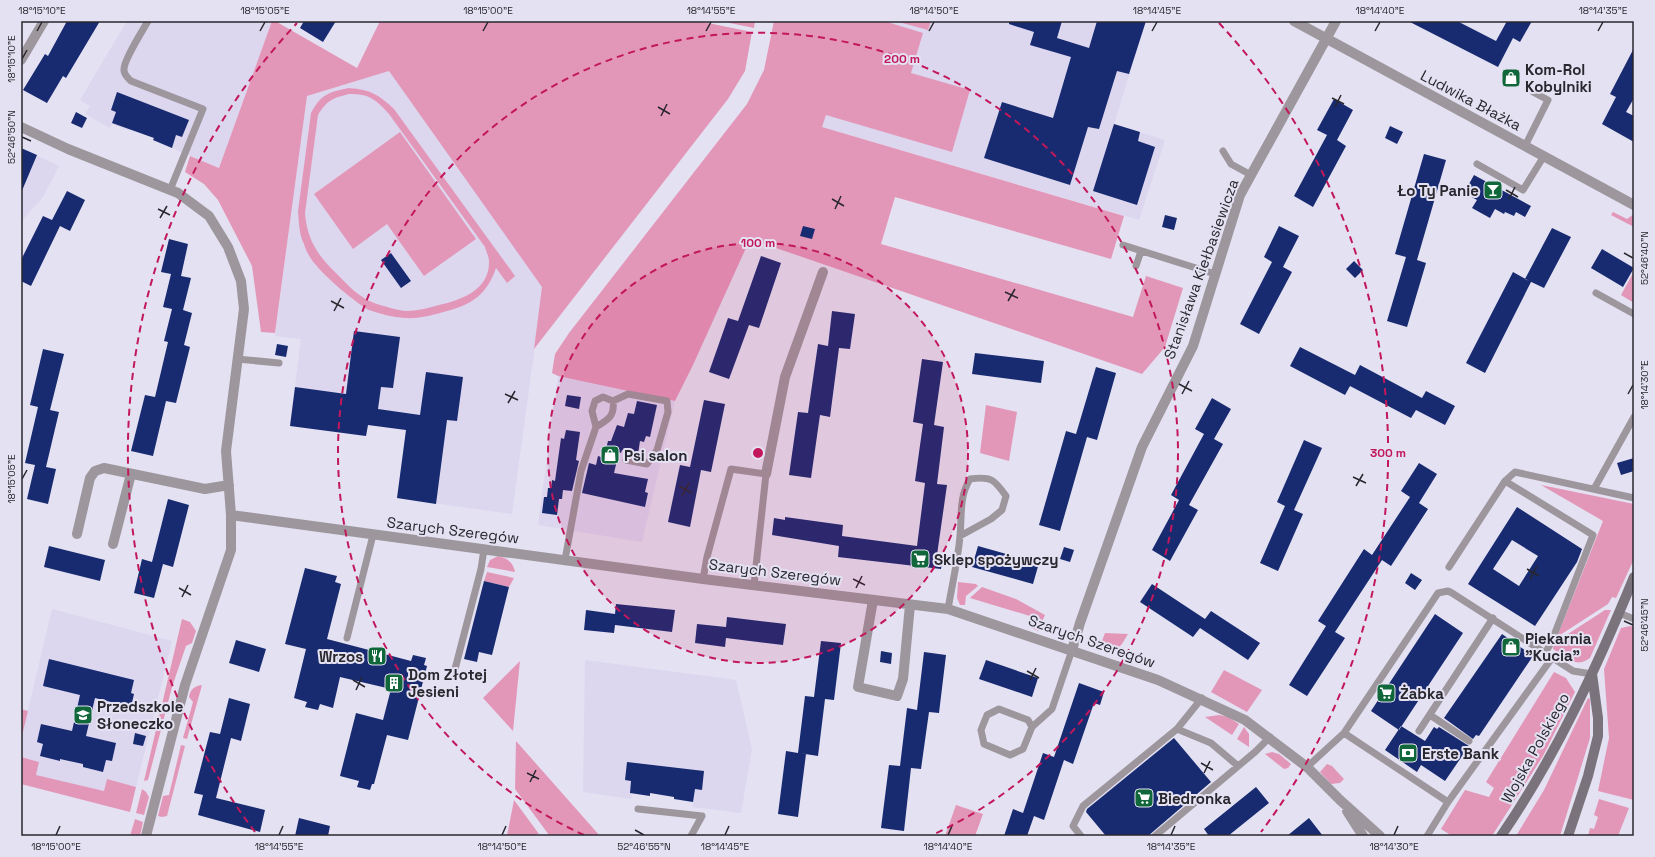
<svg xmlns="http://www.w3.org/2000/svg" width="1655" height="857" viewBox="0 0 1655 857" font-family="'Space Grotesk',sans-serif">
  <rect width="100%" height="100%" fill="#e4e1f2"/>
  <path fill="#dcd6ef" d="M127,21H272L219,168L153,140L154,138L131,129V131L112,124L110,128L85,114L90,106L80,100Z
    M808,21H1146L1114,124L1165,140L1139,220L802,121Z
    M389,71L543,287L512,514L397,498L406,430L368,425L366,436L290,426L301,339L275,336L307,96Z
    M21,148L59,166L43,197L21,222Z
    M558,376L675,401L642,542L538,525Z
    M52,609L172,641L136,787L107,779L104,791L35,775L38,762L21,757V740Z
    M585,660L736,680L752,749L741,813L693,807V802L674,799V796L650,793V796L632,793L631,799L583,792Z"/>
  <path fill="#e397b8" fill-rule="evenodd" d="M272,21H275L357,68L380,21H698L752,32L745,71L728,99L534,349L542,287L389,71L307,96L275,333L261,332L252,266L218,200L204,184L185,172L190,156L219,168Z
    M720,21H755L754,28Z
    M774,21H884L923,33L911,73L970,90L952,152L826,115L822,127L1124,216L1111,259L895,197L881,244L1133,317L1146,276L1183,288L1165,347L1142,374L750,239L693,365L675,401L558,376L552,373L555,354L569,333L747,104L764,70Z
    M895,21H931L928,30Z
    M349,88C371,90 378,94 394,109L515,276L507,283L496,268C487,294 473,304 447,311C433,315 419,319 405,318C393,317 380,314 369,310C357,304 324,276 316,265C311,260 306,251 304,244C299,234 299,222 298,211L311,113C321,94 329,92 349,88ZM349,94C370,94 375,99 389,114L485,247C486,251 489,257 489,261C490,290 461,300 439,305C428,308 417,311 406,311C395,310 384,306 374,303C358,297 347,284 336,273C317,255 307,239 305,213L318,115C327,100 333,98 349,94Z
    M400,132L476,239L424,276L387,224L353,249L314,194Z
    M1613,212L1627,219L1634,214V227L1611,215Z
    M1632,275H1634V303L1621,295Z
    M986,405L1017,412L1009,461L980,453Z
    M1541,485L1634,504V559L1616,598L1612,597L1608,604L1557,637L1603,521Z
    M498,556C507,558 513,562 515,572L487,567L490,560Z
    M487,572L514,578L509,587L484,581Z
    M958,582L976,584L978,586L966,596L965,605H960L957,598Z
    M982,587L1016,599L1045,615L1038,631L1032,628L1033,617L970,598Z
    M1605,610H1611L1590,658C1575,669 1566,657 1553,649L1554,643Z
    M182,619L190,622L196,631L192,643L186,646L172,687L148,780L144,781Z
    M1630,626L1634,627V800L1598,791L1609,738L1604,669L1621,628Z
    M1105,633L1128,634L1122,644L1114,652L1100,646Z
    M520,661L513,731L483,698Z
    M1224,670L1262,690L1247,712L1211,692Z
    M1554,672L1566,678L1575,692L1543,756L1492,836H1452L1441,829L1465,790L1489,797L1494,788L1486,782Z
    M202,685L187,739L183,738L193,702L189,697C190,690 194,686 202,685Z
    M1588,698L1590,699V738L1560,836H1516L1544,790Z
    M21,709L28,711L21,740Z
    M1219,715L1228,717L1239,724L1232,735L1205,717Z
    M1244,727L1249,734V747L1237,739Z
    M516,741L600,836L549,835L515,789Z
    M181,745L185,746L167,816L162,817L158,816L163,796L169,795Z
    M1272,752L1279,754L1291,764L1288,768L1284,769L1265,754Z
    M21,757L39,762L36,775L104,791L107,779L136,787L130,812L21,784Z
    M1327,764L1332,766L1344,779L1340,783L1331,784L1320,772Z
    M142,789L146,792L149,797L144,815L136,813Z
    M1599,799L1629,808L1618,836H1588L1590,828L1594,829L1598,817L1594,815Z
    M514,800L539,834L528,836H507Z
    M956,805L983,814L975,836H945Z
    M135,819L143,822L140,836H130Z"/>
  <path fill="#182b71" fill-rule="evenodd" d="M67,21H100L66,78L63,76L47,103L23,90L45,54L48,56Z
    M304,21H336L323,42L300,28Z
    M1009,21H1062L1057,38L1089,48L1097,21H1146L1129,74L1117,71L1099,129L1088,127L1070,185L984,158L1002,102L1053,118L1071,57L1030,45L1034,32L1009,24Z
    M1408,21H1457L1496,41L1507,21H1532L1520,42L1513,38L1498,67Z
    M1634,48V98L1626,112L1634,116V142L1602,124L1616,97L1610,94Z
    M1508,70L1520,76L1514,87L1502,81Z
    M117,92L189,120L182,137L176,135L172,148L153,140L154,138L112,123L116,112L111,110Z
    M1334,99L1353,110L1337,140L1346,146L1313,207L1294,196L1327,135L1317,130Z
    M76,112L87,118L82,128L71,123Z
    M1114,124L1140,132L1138,141L1155,147L1137,205L1093,191Z
    M1390,126L1403,132L1397,144L1385,138Z
    M21,148L37,155L21,193Z
    M1424,154L1446,160L1417,260L1426,263L1407,327L1387,321L1406,257L1395,254Z
    M1474,175L1531,206L1525,217L1516,212L1514,216L1505,212L1504,214L1495,209L1490,218L1472,208L1477,200L1464,193Z
    M67,191L85,200L70,231L60,226L31,286L21,281V260L43,216L52,220Z
    M1165,215L1177,218L1174,230L1162,227Z
    M803,226L815,229L812,239L800,236Z
    M1279,226L1299,236L1283,267L1292,272L1259,334L1240,324L1272,262L1264,257Z
    M1552,228L1571,237L1544,288L1525,279Z
    M169,239L188,244L181,276L191,278L183,310L192,313L184,345L190,347L176,403L166,401L153,456L131,451L145,395L155,397L168,342L164,341L172,309L163,307L171,274L161,272Z
    M1602,249L1634,268L1623,287L1591,268Z
    M391,253L411,281L401,288L381,260Z
    M761,256L781,263L759,328L749,325L729,379L709,372L728,318L738,321Z
    M1354,261L1363,270L1355,278L1346,269Z
    M1513,272L1531,282L1485,373L1466,363Z
    M832,311L855,314L850,349L839,348L830,417L820,415L811,478L789,475L798,412L808,413L818,344L828,346Z
    M354,331L400,337L393,388L381,387L378,409L420,415L426,372L463,377L457,421L447,420L436,504L397,498L406,430L368,425L366,436L290,426L295,387L346,394Z
    M277,344L288,346L286,357L275,355Z
    M1300,347L1355,375L1360,365L1422,398L1426,391L1455,406L1445,425L1416,410L1411,418L1350,386L1345,395L1290,366Z
    M43,349L64,354L50,410L59,412L46,467L56,469L48,504L27,499L35,465L25,463L38,407L30,405Z
    M975,353L1044,361L1041,383L972,374Z
    M922,359L943,362L934,425L944,427L937,484L947,485L937,555L943,556L941,569L838,557L839,546L772,535L774,518L785,520V517L843,525L842,536L917,546L925,483L915,481L923,424L913,422Z
    M1096,367L1116,373L1097,440L1087,437L1060,531L1039,525L1066,431L1076,434Z
    M567,395L581,397L579,409L565,406Z
    M1212,398L1231,409L1214,439L1223,444L1189,505L1198,510L1170,561L1152,550L1179,500L1171,495L1204,434L1195,429Z
    M704,400L725,404L711,472L701,470L690,527L668,522L680,465L690,467Z
    M637,401L657,405L650,437L646,436L644,442L640,441L638,454L622,450L621,453L619,452L614,473L648,479L645,492L648,493L645,507L582,493L589,463L596,465L598,456L601,457L603,448L606,449L608,441H611L617,425L624,427L628,413L634,414Z
    M566,430L580,432L576,460L579,461L572,491L563,490L562,499H559L557,515L542,513L544,497H547L548,488H551L552,480L555,481L561,438L564,439Z
    M1304,440L1322,448L1294,510L1303,514L1278,571L1260,563L1285,506L1277,502Z
    M1634,458V471L1621,475L1617,463Z
    M1419,463L1437,474L1419,503L1428,509L1391,566L1382,560L1335,632L1345,638L1307,696L1289,685L1326,626L1318,621L1364,549L1372,555L1410,497L1401,491Z
    M168,499L189,505L173,567L163,564L154,598L134,593L142,559L152,562Z
    M1517,507L1582,549L1577,562L1535,626L1468,584ZM1512,540L1538,556L1519,586L1493,569Z
    M49,546L105,560L100,581L44,567Z
    M978,546L1039,563L1033,584L972,567Z
    M1064,547L1074,550L1070,562L1060,559Z
    M305,568L337,576L335,582L341,584L327,639L411,661L413,655L426,658L424,665L427,666L408,740L387,735L374,784H372L370,790L357,787L359,781L340,776L356,713L383,720L391,689L340,677L333,708L320,704L318,710L305,707L307,702L294,698L306,649L285,644Z
    M1411,573L1422,580L1415,590L1405,583Z
    M484,581L509,587L492,655L479,652L477,662L464,659Z
    M1152,584L1205,619L1211,611L1260,643L1248,660L1200,628L1193,637L1140,602Z
    M616,604L675,610L672,632L615,625L614,633L584,630L586,610L615,614Z
    M1435,614L1463,633L1399,730L1371,711Z
    M727,617L786,624L783,645L726,638L725,647L695,643L697,624L726,627Z
    M1502,634L1533,656L1479,736L1476,735L1473,739L1444,718Z
    M236,640L266,649L259,672L229,663Z
    M821,641L841,643L834,700L825,699L818,756L799,753L806,754L798,817L778,814L786,751L798,753L805,696L814,697Z
    M881,651L892,653L891,664L880,662Z
    M924,652L946,655L939,713L929,712L921,769L911,768L904,831L881,828L889,765L900,766L907,708L917,710Z
    M49,659L134,680L131,693L134,694L131,707L95,698L86,736L116,743L112,761L106,760L103,772L83,767V764L60,759V761L40,756L43,744L37,742L41,724L72,731L80,695L43,686Z
    M986,660L1038,678L1032,697L979,679Z
    M1079,683L1104,692L1100,705L1094,703L1073,764L1064,760L1044,820L1034,816L1027,836H1004L1013,809L1023,813L1043,753L1054,757Z
    M229,698L250,704L241,741L231,738L216,798L265,810L260,832L198,815L203,795L194,793L210,732L220,734Z
    M1401,726L1425,741L1434,727L1437,729L1439,727L1469,746L1445,781L1421,765L1417,772L1385,750Z
    M135,733L146,736L143,746L133,744Z
    M1174,738L1211,782L1148,836H1106L1086,812L1087,809Z
    M627,762L704,771L702,790L695,789L693,802L674,799V797L650,793V796L630,793L631,781L625,780Z
    M1256,787L1269,803L1228,836H1209L1204,829Z
    M299,818L330,826L328,836H295Z
    M1309,818L1323,836H1287Z"/>
  <g fill="none" stroke-linecap="round" stroke-linejoin="round">
    <path stroke="#9d979d" stroke-width="7" d="M148,21C143,30 123,61 124,70C124,75 128,78 131,81L203,109L170,190
      M1525,146L1548,100L1533,92
      M1223,151L1231,164L1251,175
      M1477,164L1523,190L1544,156
      M1123,245L1215,274
      M1136,266L1141,251
      M1596,293L1634,314
      M237,359L279,363
      M613,401L628,394L667,401L668,412L657,450L647,464L626,460
      M1505,481L1593,535L1551,643L1545,653
      M1594,489L1634,417
      M565,560L581,471L596,427L592,411L595,401L603,397L613,401C615,416 608,420 596,427
      M1449,567L1505,481L1515,472L1634,498
      M703,579L707,557L731,469L766,474L754,585
      M948,609C952,585 958,560 960,536C962,515 959,497 970,479C991,476 994,479 1006,496L1002,510L991,519L960,536
      M1619,613L1634,619
      M347,638L373,535
      M455,669L481,569L484,549
      M1430,715L1469,741
      M1032,727L1023,749L1010,755L984,744L981,730L987,715L999,709L1028,720L1032,727L1052,709L1072,650
      M1177,729L1211,743L1238,766
      M1419,731L1493,618
      M1344,733L1448,802
      M1307,767L1344,733L1438,593L1448,591L1452,593L1573,671L1592,674
      M638,809L702,816L691,836
      M1081,836L1073,826L1083,806L1177,729L1202,698
      M1155,836L1255,752L1270,737
      M1427,836L1448,802L1552,658"/>
    <path stroke="#9d979d" stroke-width="10" d="M1294,21L1634,205
      M21,60L44,21
      M21,127L68,149L178,193L209,216L228,247L241,281L244,309L226,451L231,515V550L185,685L146,836
      M766,474L785,377L823,272
      M231,515L703,579L948,609L1158,680L1245,720L1307,767L1340,800L1380,836
      M77,534L90,478L95,471L104,468L205,489L229,485
      M113,544L131,474
      M873,600L858,687L897,696L903,679L910,605
      M1072,650L1080,623L1142,447L1193,346L1240,195L1336,21
      M1347,811L1363,836"/>
    <path stroke="#7b737b" stroke-width="10" d="M1501,836C1556,756 1597,667 1634,577
      M1568,836L1588,776L1598,736V718L1592,674"/>
  </g>
  <path fill="none" stroke="#29272e" stroke-width="1.5" d="M37,31L42,22M260,31L265,22M483,31L488,22M706,31L711,22M929,31L934,22M1152,31L1157,22M1375,31L1380,22M1598,31L1603,22M22,59L27,50M1332,98L1344,104M658,107L670,114M1335,107L1341,95M661,116L667,104M22,137L31,141M1506,190L1518,197M832,199L844,206M1509,199L1515,187M158,209L170,215M835,209L841,196M160,218L167,206M1624,253L1633,258M1005,292L1018,298M331,301L344,308M1008,301L1015,289M334,311L341,298M1179,384L1192,391M505,394L518,400M1182,394L1189,381M1628,394L1633,385M508,403L515,391M1353,477L1366,483M22,479L27,470M679,486L692,493M1356,486L1363,474M682,496L689,483M1527,569L1539,576M853,579L865,585M1530,579L1537,566M179,588L191,595M856,588L862,576M182,597L188,585M1624,621L1633,625M1027,671L1039,678M353,680L365,687M1030,680L1036,668M356,690L362,677M1201,763L1213,770M527,773L539,779M1204,773L1210,761M530,782L536,770M635,830L644,835M56,835L60,826M279,835L283,826M502,835L506,826M725,835L729,826M948,835L952,826M1171,835L1175,826M1394,835L1398,826"/>
  <circle cx="758" cy="453" r="210" fill="#c2185b" fill-opacity=".12"/>
  <g fill="none" stroke="#c2185b" stroke-width="2" stroke-dasharray="7 5">
    <circle cx="758" cy="453" r="210"/>
    <path d="M584 835A420 420 0 1 1 932 835"/>
    <path d="M255 832A630 630 0 0 1 297 23M1219 23A630 630 0 0 1 1261 832"/>
  </g>
  <defs>
    <g id="shop-square" transform="scale(1)"><rect x="-9" y="-9" width="18" height="18" rx="4" fill="#106739" stroke="#e4e1f2"/><path d="M-5-2.5h2.3a2.7 3.5 0 0 1 5.4 0H5L5.5 6h-11ZM-1.5-2.5h3a1.5 2.3 0 0 0-3 0Z" fill="#fff"/></g>
    <g id="bar-square" transform="scale(1)"><rect x="-9" y="-9" width="18" height="18" rx="4" fill="#106739" stroke="#e4e1f2"/><path d="M-6-5H6L.8 .8V4.5H3.5V6h-7V4.5H-.8V.8Z" fill="#fff"/></g>
    <g id="supermarket-square" transform="scale(1)"><rect x="-9" y="-9" width="18" height="18" rx="4" fill="#106739" stroke="#e4e1f2"/><path d="M-6-5.5h2.5l.6 2H6L4.5 2H-2.5L-4.4-4H-6ZM-1.5 3.2a1.3 1.3 0 1 0 .1 0ZM3 3.2a1.3 1.3 0 1 0 .1 0Z" fill="#fff"/></g>
    <g id="restaurant-square" transform="scale(1)"><rect x="-9" y="-9" width="18" height="18" rx="4" fill="#106739" stroke="#e4e1f2"/><path d="M-5-6h1v4h1v-4h1v4h1v-4h1v5L-1.5 .5V6h-2V.5L-5-1ZM5-6V6H3V1.5H1.5Q1.5-4 5-6Z" fill="#fff"/></g>
    <g id="building-square" transform="scale(1)"><rect x="-9" y="-9" width="18" height="18" rx="4" fill="#106739" stroke="#e4e1f2"/><path d="M-4-6H4V6H1V3H-1V6H-4ZM-2.5-4.3h1.7v1.8h-1.7ZM.8-4.3h1.7v1.8H.8ZM-2.5-1h1.7V.8h-1.7ZM.8-1h1.7V.8H.8Z" fill="#fff"/></g>
    <g id="school-square" transform="scale(1)"><rect x="-9" y="-9" width="18" height="18" rx="4" fill="#106739" stroke="#e4e1f2"/><path d="M0-5L7-2L0 1L-7-2ZM-4 1L0 2.5L4 1V4Q0 6-4 4Z" fill="#fff"/></g>
    <g id="bank-square" transform="scale(1)"><rect x="-9" y="-9" width="18" height="18" rx="4" fill="#106739" stroke="#e4e1f2"/><path d="M-6-4H6V4H-6ZM0-2.3a2.3 2.3 0 1 0 0 4.6a2.3 2.3 0 1 0 0-4.6Z" fill="#fff"/></g>
  </defs>
  <g fill-rule="evenodd">
    <use href="#shop-square" x="1511" y="78"/>
    <use href="#bar-square" x="1493" y="190"/>
    <use href="#shop-square" x="610" y="455"/>
    <use href="#supermarket-square" x="920" y="559"/>
    <use href="#shop-square" x="1511" y="647"/>
    <use href="#restaurant-square" x="377" y="656"/>
    <use href="#building-square" x="394" y="683"/>
    <use href="#supermarket-square" x="1386" y="693"/>
    <use href="#school-square" x="83" y="715"/>
    <use href="#bank-square" x="1408" y="753"/>
    <use href="#supermarket-square" x="1144" y="798"/>
  </g>
  <g text-anchor="middle" dominant-baseline="central" stroke-width="4" stroke-linejoin="round" paint-order="stroke">
    <g font-size="15" font-weight="bold" fill="#29272e" stroke="#e4e1f2" text-anchor="start">
      <text x="1525" y="69">Kom-Rol<tspan x="1525" dy="17">Kobylniki</tspan></text>
      <text x="1479" y="190" text-anchor="end">Ło Ty Panie</text>
      <text x="624" y="455">Psi salon</text>
      <text x="934" y="559">Sklep spożywczy</text>
      <text x="1525" y="638">Piekarnia<tspan x="1525" dy="17">"Kucia"</tspan></text>
      <text x="363" y="656" text-anchor="end">Wrzos</text>
      <text x="408" y="674">Dom Złotej<tspan x="408" dy="17">Jesieni</tspan></text>
      <text x="1400" y="693">Żabka</text>
      <text x="97" y="706">Przedszkole<tspan x="97" dy="17">Słoneczko</tspan></text>
      <text x="1422" y="753">Erste Bank</text>
      <text x="1158" y="798">Biedronka</text>
    </g>
    <g font-size="15" fill="#29272e" stroke="#e4e1f2">
      <text transform="translate(1471 100) rotate(28)">Ludwika Błażka</text>
      <text transform="translate(1201 269) rotate(-70)">Stanisława Kiełbasiewicza</text>
      <text transform="translate(453 530) rotate(7)">Szarych Szeregów</text>
      <text transform="translate(775 572) rotate(7)">Szarych Szeregów</text>
      <text transform="translate(1092 641) rotate(19)">Szarych Szeregów</text>
      <text transform="translate(1535 748) rotate(-61)">Wojska Polskiego</text>
    </g>
  </g>
  <circle cx="758" cy="453" r="6" fill="#c2185b" stroke="#e4e1f2" stroke-width="2"/>
  <g font-size="12" text-anchor="middle" font-weight="bold" fill="#c2185b" stroke="#e4e1f2" stroke-width="4" stroke-linejoin="round" paint-order="stroke">
    <text x="902" y="63">200 m</text>
    <text x="758" y="247">100 m</text>
    <text x="1388" y="457">300 m</text>
  </g>
  <rect width="1655" height="857" fill="none" stroke="#e4e1f2" stroke-width="44"/>
  <rect x="22" y="22" width="1611" height="813" fill="none" stroke="#29272e" stroke-width="1.5"/>
  <g font-size="10" text-anchor="middle" fill="#29272e">
    <text x="42" y="14">18°15'10"E</text>
    <text x="265" y="14">18°15'05"E</text>
    <text x="488" y="14">18°15'00"E</text>
    <text x="711" y="14">18°14'55"E</text>
    <text x="934" y="14">18°14'50"E</text>
    <text x="1157" y="14">18°14'45"E</text>
    <text x="1380" y="14">18°14'40"E</text>
    <text x="1603" y="14">18°14'35"E</text>
    <text transform="translate(11 59) rotate(-90)" y="4">18°15'10"E</text>
    <text transform="translate(11 137) rotate(-90)" y="4">52°46'50"N</text>
    <text transform="translate(1644 258) rotate(-90)" y="4">52°46'40"N</text>
    <text transform="translate(1644 385) rotate(-90)" y="4">18°14'30"E</text>
    <text transform="translate(11 479) rotate(-90)" y="4">18°15'05"E</text>
    <text transform="translate(1644 625) rotate(-90)" y="4">52°46'45"N</text>
    <text x="56" y="850">18°15'00"E</text>
    <text x="279" y="850">18°14'55"E</text>
    <text x="502" y="850">18°14'50"E</text>
    <text x="644" y="850">52°46'55"N</text>
    <text x="725" y="850">18°14'45"E</text>
    <text x="948" y="850">18°14'40"E</text>
    <text x="1171" y="850">18°14'35"E</text>
    <text x="1394" y="850">18°14'30"E</text>
  </g>
</svg>
